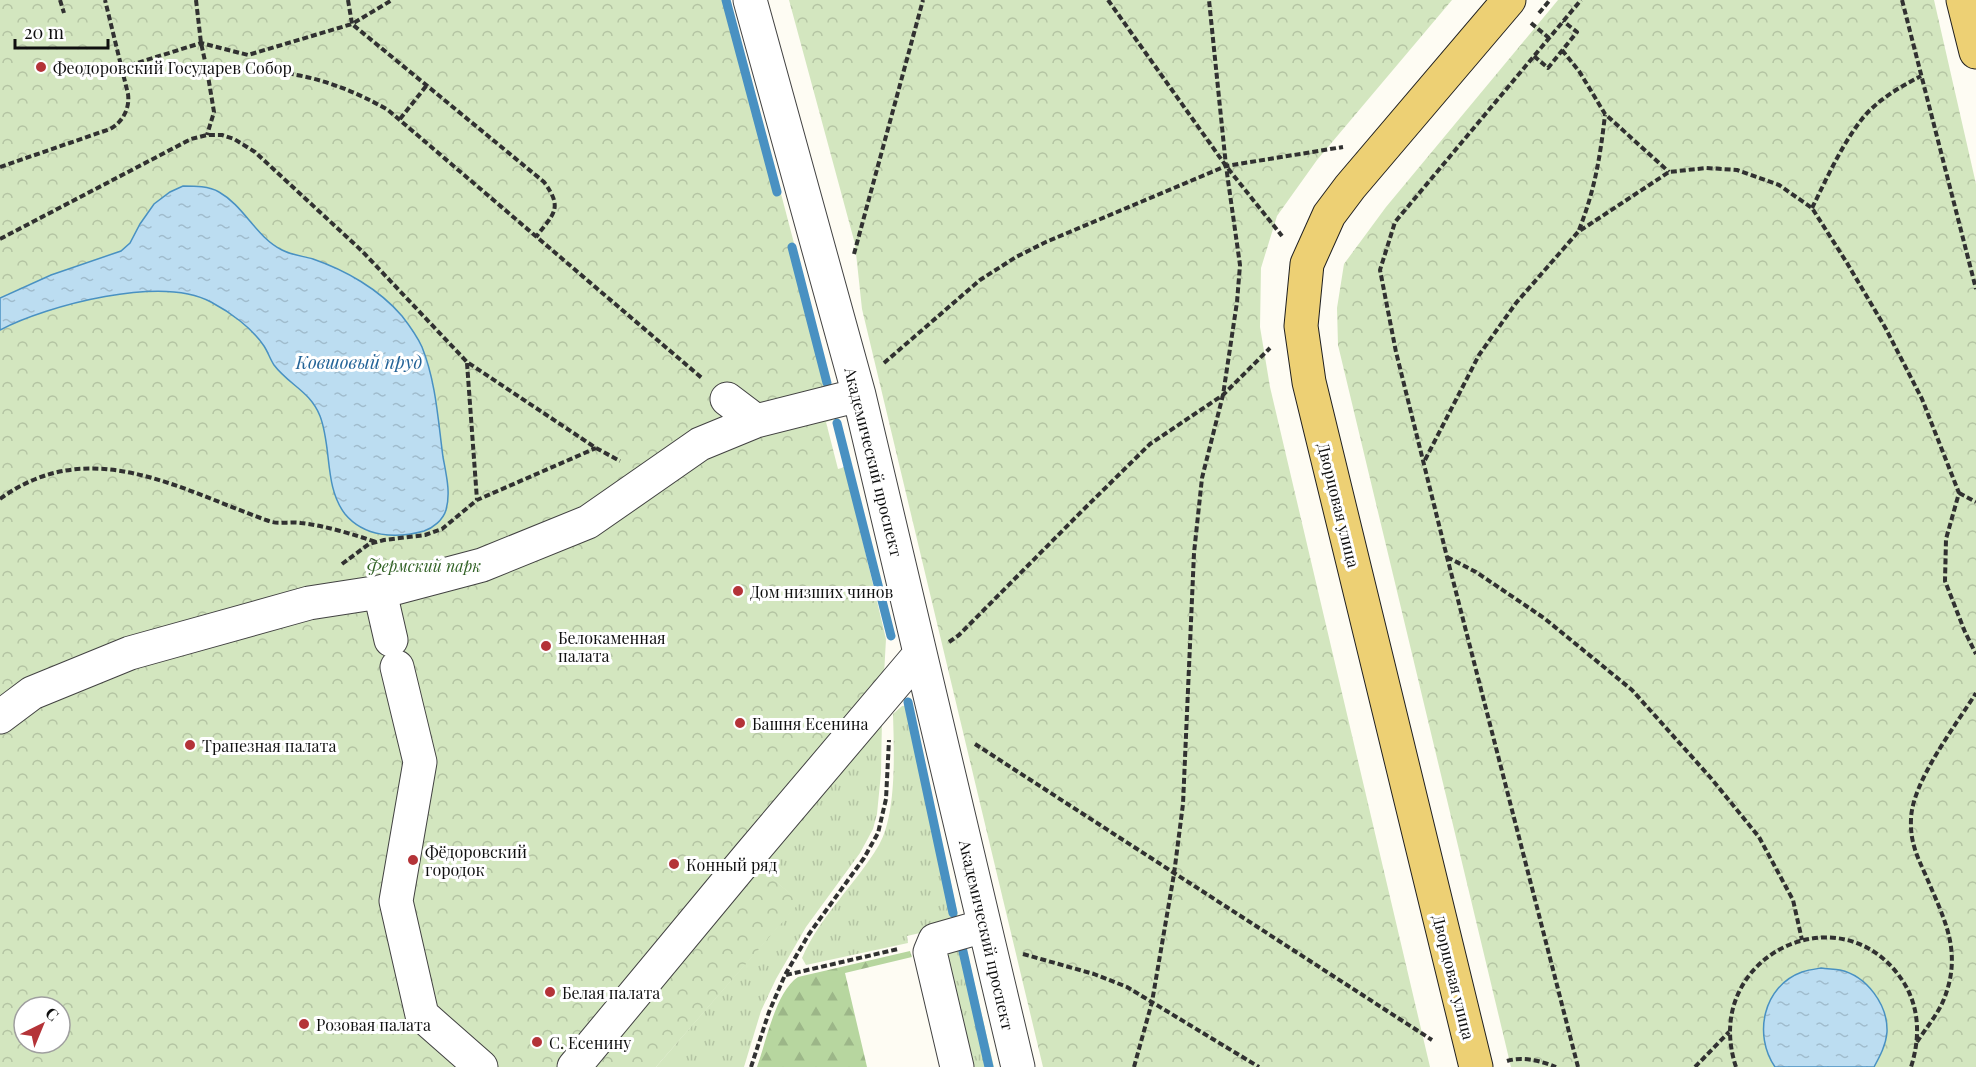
<svg xmlns="http://www.w3.org/2000/svg" width="1976" height="1067" viewBox="0 0 1976 1067" font-family="'Playfair Display',serif">
  <defs>
    <pattern id="grass-tufts" width="24" height="20" patternUnits="userSpaceOnUse" patternTransform="scale(1.5)"><rect width="24" height="20" fill="#d3e6bf"/><path d="M3 7l-1-3M5 7V3M7 7l1-3M15 17l-1-3M17 17v-4M19 17l1-3" fill="none" stroke="#b4c4a3"/></pattern>
    <pattern id="forest-firs" width="22" height="20" patternUnits="userSpaceOnUse" patternTransform="scale(1.5)"><rect width="22" height="20" fill="#b7d69f"/><path d="M5 1l3.5 6h-7zM16 11l3.5 6h-7z" fill="#9cb688"/></pattern>
    <pattern id="park-crowns" width="20" height="18" patternUnits="userSpaceOnUse" patternTransform="scale(1.5)"><rect width="20" height="18" fill="#d3e6bf"/><path d="M2 6a3 3 0 1 1 6 0M12 15a3 3 0 1 1 6 0" fill="none" stroke="#b4c4a3"/></pattern>
    <pattern id="water-ripples" width="26" height="14" patternUnits="userSpaceOnUse" patternTransform="scale(1.5)"><rect width="26" height="14" fill="#bcddf1"/><path d="M2 4q2-2 4 0t4 0M15 11q2-2 4 0t4 0" fill="none" stroke="#a0bccd"/></pattern>
  </defs>
  <rect width="100%" height="100%" fill="#fefcf3"/>
  <path fill="url(#grass-tufts)" d="M912,705L958,916L950,918L937,929L907,936L908,943L806,965L802,958C820,916 856,884 879,845C897,813 894,750 893,714L902,706Z
    M882,719L881,773L877,814L873,829L860,853L806,927L776,979L761,1011L744,1067H656L799,902L756,864Z
    M965,943L994,1067H970L945,950Z"/>
  <path fill="url(#forest-firs)" d="M910,951L912,957L845,973L867,1067H757C766,1042 776,991 798,977Z"/>
  <path fill="url(#park-crowns)" fill-rule="evenodd" d="M0,0H730L840,418L826,422L838,469L845,467L886,639L884,675L756,864L800,902L656,1067H0ZM24,1007H60V1043H24Z
    M789,0H1452L1317,160L1277,216L1261,268L1260,327L1270,387L1430,1067H1043L862,309L855,244Z
    M1558,0H1934L1976,184V1067H1511L1338,345L1337,308L1344,264L1386,207Z"/>
  <path fill="url(#water-ripples)" stroke="#4991c2" stroke-width="1.5" d="M183,186C195,186 209,186 219,192C244,206 256,237 282,250C291,255 303,256 313,259C345,270 379,289 402,316C409,325 417,336 422,347C436,382 438,420 443,457C446,474 451,493 446,510C443,520 433,528 424,531C396,539 364,537 345,514C324,487 332,447 320,416C310,391 289,385 274,365C270,359 268,352 264,346C252,328 230,312 211,302C162,275 48,305 0,330V298L51,275L121,251L130,243L140,224L154,204L170,192Z
    M1821,968C1827,969 1834,969 1840,970C1867,976 1888,1005 1887,1032C1886,1045 1880,1056 1874,1067H1775C1753,1035 1763,986 1802,972C1808,970 1815,969 1821,968Z"/>
  <g fill="none" stroke-linecap="round" stroke-linejoin="round">
    <path stroke="#4991c2" stroke-width="9" d="M726,0L777,192
      M792,247L827,383
      M837,423L891,636
      M908,702L953,913
      M962,947L989,1067"/>
    <g stroke="#424242" stroke-width="35">
      <path id="minor" d="M750,0L859,395L1018,1067
        M727,399L756,421
        M380,592L391,640
        M397,667L420,762L396,901L422,1015L481,1067
        M0,717L32,693L130,653L309,603L380,592L482,565L588,522L700,444L756,421L859,395
        M574,1067L749,856L920,654
        M957,1067L930,952L935,940L984,926"/>
    </g>
    <g stroke="#202020" stroke-width="35">
      <path id="major" d="M1963,0L1976,52
        M1476,1067L1309,382L1301,326L1307,264L1329,215L1350,187L1509,0"/>
    </g>
    <path stroke="#313131" stroke-width="4" stroke-dasharray="6 3" stroke-linecap="butt" d="M60,0L64,13
      M196,0L201,43L207,70L214,112L207,135
      M348,0L352,24L392,0
      M1108,0L1226,166L1282,236
      M1902,0L1976,289
      M1539,13L1550,0
      M1531,23L1549,38
      M1562,50L1579,71L1605,114L1669,172
      M1534,56L1548,68L1577,32L1563,21
      M121,68L201,43L248,55L352,24L544,182C564,209 553,214 536,237
      M207,70C277,67 327,75 388,110L703,379
      M400,119L427,85
      M0,167L110,129C123,122 130,108 128,94L105,0
      M1812,208C1827,178 1841,146 1862,119C1877,100 1900,87 1921,76
      M1579,230C1595,189 1600,158 1605,115
      M0,239L191,139L207,135H222L234,139L255,152L362,251L467,362L596,448L620,461
      M854,254L923,0
      M467,363L477,500
      M884,363L980,280L1016,257L1046,242L1226,166L1343,147
      M1425,460L1479,355L1516,303L1578,232L1669,172L1706,168L1737,170L1779,185L1812,208L1847,263L1886,329L1922,399L1959,493L1946,539L1945,581L1965,632L1976,654
      M1959,493L1976,502
      M0,499C90,433 180,490 269,521C279,525 290,521 301,523C322,525 356,535 376,542
      M1447,557L1476,572L1544,618L1632,690L1710,777L1759,837L1793,900L1802,940
      M342,564L369,544L384,540L425,535L442,529L477,500L596,448
      M949,642L959,635L1083,510L1150,444L1223,395L1270,348
      M975,744L1432,1040
      M1023,954L1094,974L1127,987L1259,1067
      M786,975L898,949
      M1917,1042C1926,1028 1938,1014 1944,999C1963,951 1944,919 1926,876C1917,856 1910,842 1911,819C1912,782 1956,725 1976,693
      M1507,1061C1523,1056 1541,1061 1556,1067
      M751,1067L769,1012L785,975L809,934L864,858L878,833L886,799L889,740
      M1134,1067L1152,1002L1174,874L1183,804L1194,553L1202,478L1223,395L1237,302L1240,265L1226,166L1209,0
      M1578,1067L1447,557L1396,352L1380,270L1395,222L1581,0
      M1695,1067L1729,1032
      M1736,1067C1699,956 1844,887 1904,983C1920,1009 1920,1039 1911,1067"/>
    <use href="#minor" stroke="#fff" stroke-width="33"/>
    <use href="#major" stroke="#edd074" stroke-width="33"/>
  </g>
  <g fill="#b43338" stroke="#fff" stroke-width="2">
    <circle cx="41" cy="67" r="6"/>
    <circle cx="738" cy="591" r="6"/>
    <circle cx="546" cy="646" r="6"/>
    <circle cx="740" cy="723" r="6"/>
    <circle cx="190" cy="745" r="6"/>
    <circle cx="413" cy="860" r="6"/>
    <circle cx="674" cy="864" r="6"/>
    <circle cx="550" cy="992" r="6"/>
    <circle cx="304" cy="1024" r="6"/>
    <circle cx="537" cy="1042" r="6"/>
  </g>
  <g text-anchor="middle" dominant-baseline="central" stroke-width="6" stroke-linejoin="round" paint-order="stroke">
    <g font-size="16" fill="#0f0f0f" stroke="#fff" text-anchor="start">
      <text x="53" y="67">Феодоровский Государев Собор</text>
      <text x="750" y="591">Дом низших чинов</text>
      <text x="558" y="637">Белокаменная<tspan x="558" dy="18">палата</tspan></text>
      <text x="752" y="723">Башня Есенина</text>
      <text x="202" y="745">Трапезная палата</text>
      <text x="425" y="851">Фёдоровский<tspan x="425" dy="18">городок</tspan></text>
      <text x="686" y="864">Конный ряд</text>
      <text x="562" y="992">Белая палата</text>
      <text x="316" y="1024">Розовая палата</text>
      <text x="549" y="1042">С. Есенину</text>
    </g>
    <g font-size="16" fill="#0f0f0f" stroke="#fff">
      <text transform="translate(874 462) rotate(76)">Академический проспект</text>
      <text transform="translate(1339 505) rotate(76)">Дворцовая улица</text>
      <text transform="translate(987 935) rotate(77)">Академический проспект</text>
      <text transform="translate(1454 977) rotate(76)">Дворцовая улица</text>
    </g>
    <g font-size="16" font-style="italic" fill="#316225" stroke="#fff">
      <text x="424" y="565">Фермский парк</text>
    </g>
    <g font-size="18" font-style="italic" fill="#236397" stroke="#fff">
      <text x="359" y="362">Ковшовый пруд</text>
    </g>
  </g>
  <g transform="translate(42 1025) rotate(43)"><circle r="28" fill="#ffffff" stroke="#9f9f9f" stroke-width="1.5"/>
  <path d="M0-4.5L10 22L0 15L-10 22Z" fill="#b43338"/>
  <text y="-9" font-size="16" font-weight="bold" text-anchor="middle" fill="#0f0f0f">С</text>
  </g>
  <path d="M15 39v9h93v-9" fill="none" stroke="#0f0f0f" stroke-width="3"/>
  <text x="24" y="39" font-size="18" fill="#0f0f0f" stroke="#ffffff" stroke-width="4.5" paint-order="stroke">20 m</text>
</svg>
